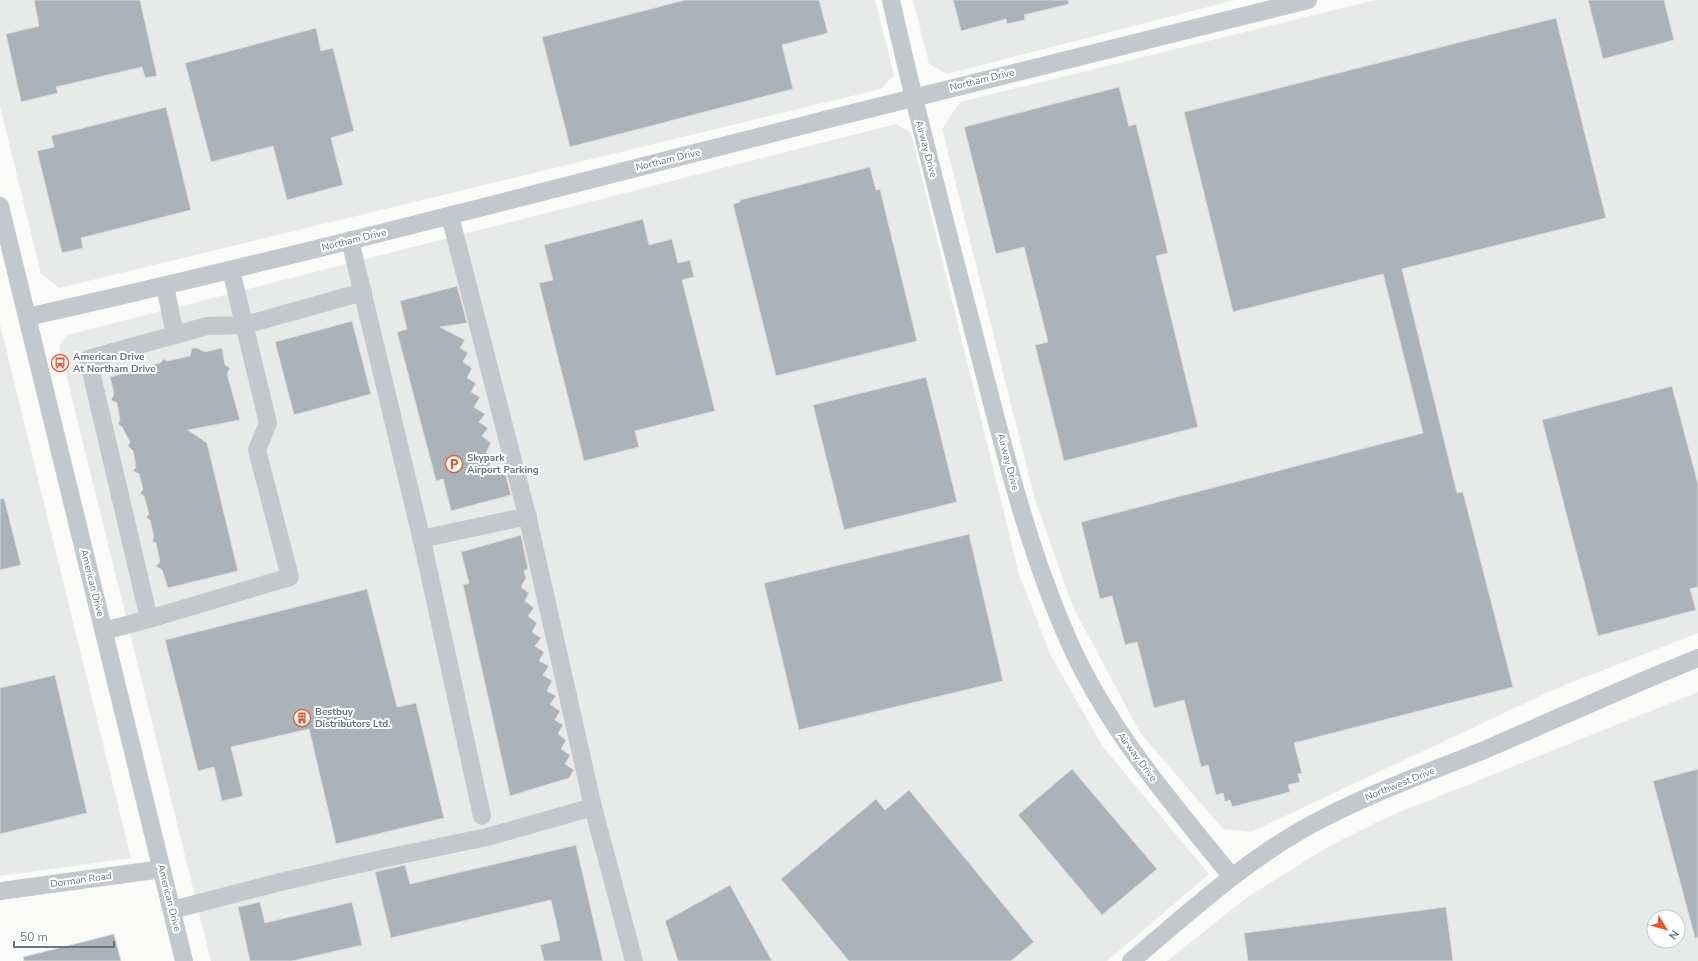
<svg xmlns="http://www.w3.org/2000/svg" width="1698" height="961" viewBox="0 0 1698 961" font-family="'Nunito Sans',sans-serif">
  <rect width="100%" height="100%" fill="#fafaf8"/>
  <path fill="#e8e9e9" fill-rule="evenodd" d="M0,0H875L894,75L881,89L59,288L41,274L0,106Z
    M913,0H1235L947,74L929,64Z
    M1375,0H1698V633L1555,689L1251,832L1223,829L1141,734L1073,607L1035,500L942,129L960,102Z
    M896,124L911,133L1019,574L1050,654L1103,747L1209,874L1107,961H211L59,346L67,335Z
    M0,324L131,858L0,876Z
    M1698,692V961H1167L1246,898L1331,845L1385,818ZM1654,917H1678V941H1654Z"/>
  <path fill="#aab3b9" stroke="#dcdcda" d="M34,0H140L157,76L145,78L142,67L56,87L58,93L21,102L6,34L39,26Z
    M685,0H819L828,33L782,45L793,89L570,147L542,37Z
    M953,0H1068L1069,4L1024,15L1025,20L1007,24L1006,19L961,31Z
    M1588,0H1664L1674,40L1603,59Z
    M1556,18L1606,218L1402,269L1457,493L1463,492L1513,687L1294,743L1302,773L1298,774L1300,782L1288,785L1290,792L1232,807L1230,800L1225,802L1223,793L1216,795L1208,765L1201,767L1184,700L1154,708L1137,642L1125,645L1112,596L1100,599L1081,522L1423,433L1383,274L1233,312L1184,112Z
    M316,28L321,51L333,48L354,131L331,138L343,185L287,200L273,146L211,162L185,63Z
    M1119,87L1129,126L1136,124L1168,253L1156,256L1198,427L1064,461L1035,345L1048,342L1024,247L996,254L964,127Z
    M166,107L191,210L81,238L83,248L62,253L37,151L54,147L51,136Z
    M870,167L876,190L880,189L917,341L776,376L733,204L740,202V200Z
    M643,219L649,245L672,239L678,263L690,260L694,277L682,280L715,411L635,431L639,447L584,461L539,283L553,280L544,245Z
    M457,286L467,323L440,327L465,340L460,348L468,353L463,362L472,368L467,378L476,383L471,392L480,397L474,407L485,414L479,422L488,428L482,436L491,443L486,453L495,458L489,465L506,476L511,495L451,511L443,479L436,481L397,332L407,329L400,301Z
    M352,321L371,394L294,415L275,342Z
    M192,348H198L204,352L222,348L225,365L230,368L227,374L240,420L188,430L207,443L238,571L168,588L162,570L156,566L160,562L156,543L152,541L154,537L150,520L146,517L149,514L144,496L140,493L143,490L139,474L133,471L136,467L133,451L128,446L130,442L122,427L118,424L120,420L117,403L111,400L114,394L110,377L128,372L132,365L139,368L160,363L164,359L167,361L190,356Z
    M926,377L957,502L844,530L813,405Z
    M1672,386L1698,484V587L1690,589L1696,610L1598,636L1542,420Z
    M4,498L21,565L0,570V499Z
    M969,534L1003,681L799,730L764,583Z
    M521,535L528,569L524,571L526,578L521,587L529,593L525,601L534,608L528,616L537,623L532,632L541,638L535,646L544,652L539,661L549,666L543,675L552,681L547,691L556,696L550,704L560,711L555,720L563,725L558,734L566,740L561,749L570,755L565,764L574,770L569,778L510,796L463,585L469,583L461,552Z
    M367,589L397,707L416,703L444,818L336,844L309,729L231,747L243,796L222,801L214,767L198,771L165,640Z
    M55,675L87,813L0,834V688Z
    M1072,769L1157,869L1102,915L1018,815Z
    M1698,769V937L1695,938L1653,781Z
    M909,790L1034,942L1011,961H849L781,879L876,799L885,810Z
    M576,845L603,961H544L540,945L560,940L551,900L391,938L375,872L405,865L410,884Z
    M730,885L772,961H678L665,921Z
    M260,902L265,923L352,902L362,945L292,961H250L238,907Z
    M1446,907L1453,961H1248L1244,933Z
    M114,934L121,961H24L23,957Z"/>
  <g fill="none" stroke-linecap="round" stroke-linejoin="round">
    <path stroke="#c3c8cc" stroke-width="18" d="M891,0C917,117 948,233 978,349C1004,449 1028,551 1071,646C1110,732 1173,804 1232,877
      M0,206L184,961
      M450,216L528,519L593,807
      M350,240L423,545L482,816
      M165,286L175,335
      M27,317C243,269 457,214 671,159C883,105 1095,52 1308,0
      M421,539L528,516
      M149,619L290,577L257,450L268,423L231,270
      M104,631L149,619L88,359L207,326L245,325L363,292
      M0,891L162,869
      M172,910L280,882L386,858L487,837L593,807L634,961
      M1131,961C1185,916 1238,867 1298,832C1358,797 1425,774 1489,748C1559,718 1628,686 1698,658"/>
  </g>
  <defs>
    <g id="bus-ring" transform="scale(0.9)"><circle r="9.5" fill="#fff" stroke="#e4572e" stroke-width="1.5"/><path d="M-5-6H5V4H4V6H2V4H-2V6H-4V4H-5ZM-3.5-4V0h7V-4ZM-3.5 1.2v1.5H-2V1.2ZM2 1.2v1.5H3.5V1.2Z" fill="#e4572e"/></g>
    <g id="parking-ring" transform="scale(0.9)"><circle r="9.5" fill="#fff" stroke="#e4572e" stroke-width="1.5"/><path d="M-3.5-5.5H1a3.5 3.5 0 0 1 0 7H-1V5.5H-3.5ZM-1-3.4V-.6H.8a1.4 1.4 0 0 0 0-2.8Z" fill="#e4572e"/></g>
    <g id="building-ring" transform="scale(0.9)"><circle r="9.5" fill="#fff" stroke="#e4572e" stroke-width="1.5"/><path d="M-4-6H4V6H1V3H-1V6H-4ZM-2.5-4.3h1.7v1.8h-1.7ZM.8-4.3h1.7v1.8H.8ZM-2.5-1h1.7V.8h-1.7ZM.8-1h1.7V.8H.8Z" fill="#e4572e"/></g>
  </defs>
  <g fill-rule="evenodd">
    <use href="#bus-ring" x="60" y="363"/>
    <use href="#parking-ring" x="454" y="464"/>
    <use href="#building-ring" x="302" y="718"/>
  </g>
  <g text-anchor="middle" dominant-baseline="central" stroke-width="4" stroke-linejoin="round" paint-order="stroke">
    <g font-size="10" fill="#657683" stroke="#fff">
      <text transform="translate(982 80) rotate(-14)">Northam Drive</text>
      <text transform="translate(926 149) rotate(75)">Airway Drive</text>
      <text transform="translate(668 160) rotate(-14)">Northam Drive</text>
      <text transform="translate(354 240) rotate(-14)">Northam Drive</text>
      <text transform="translate(1008 462) rotate(75)">Airway Drive</text>
      <text transform="translate(92 583) rotate(76)">American Drive</text>
      <text transform="translate(1137 757) rotate(53)">Airway Drive</text>
      <text transform="translate(1400 784) rotate(-22)">Northwest Drive</text>
      <text transform="translate(81 880) rotate(-8)">Dorman Road</text>
      <text transform="translate(169 898) rotate(76)">American Drive</text>
    </g>
    <g font-size="10" font-weight="bold" fill="#657683" stroke="#fff" text-anchor="start">
      <text x="73" y="357">American Drive<tspan x="73" dy="12">At Northam Drive</tspan></text>
      <text x="467" y="458">Skypark<tspan x="467" dy="12">Airport Parking</tspan></text>
      <text x="315" y="712">Bestbuy<tspan x="315" dy="12">Distributors Ltd.</tspan></text>
    </g>
  </g>
  <g transform="translate(1666 929) rotate(127)"><circle r="19" fill="#ffffff" stroke="#c1c8cd"/>
  <path d="M0-3L7 15L0 10L-7 15Z" fill="#e4572e"/>
  <text y="-6" font-size="11" font-weight="bold" text-anchor="middle" fill="#657683">N</text>
  </g>
  <path d="M14 941v6h100v-6" fill="none" stroke="#657683" stroke-width="2"/>
  <text x="20" y="941" font-size="12" fill="#657683" stroke="#ffffff" stroke-width="3" paint-order="stroke">50 m</text>
</svg>
